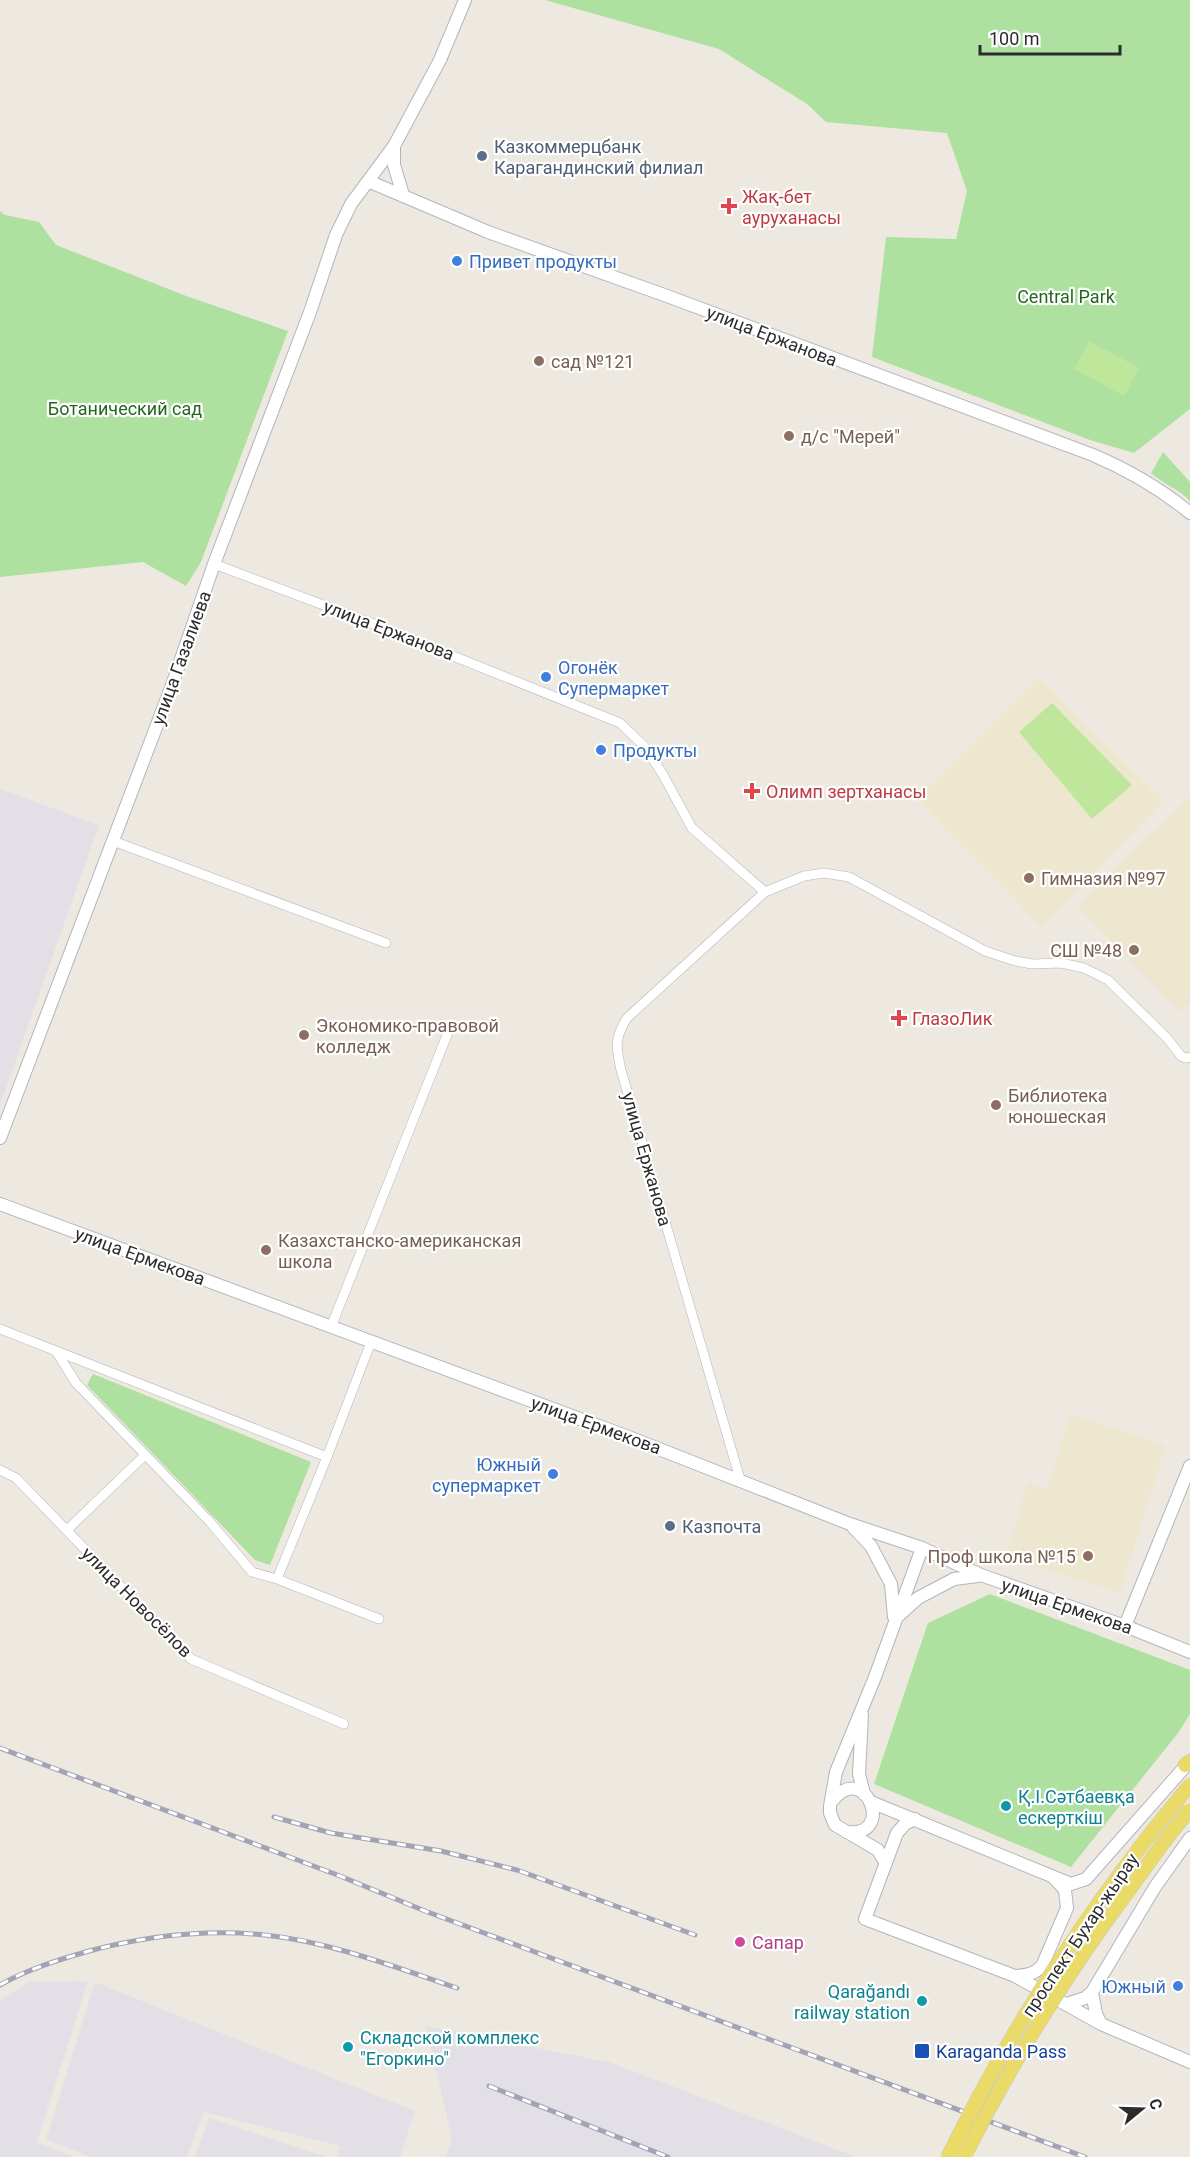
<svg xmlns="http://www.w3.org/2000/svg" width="1190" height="2157" viewBox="0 0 1190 2157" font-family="Roboto,sans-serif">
  <rect width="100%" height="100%" fill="#ede9e0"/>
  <path fill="#e2e0e6" d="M0,789L99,825L0,1105Z
    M88,1981L37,2142L74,2157H0V2000L29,1982Z
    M95,1982L415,2111L400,2157H337L340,2146L204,2112L187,2157H91L46,2140Z
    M426,2026L609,2062L856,2157H446L452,2139Z
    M209,2118L326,2157H195Z"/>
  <path fill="#ede7d0" d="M1038,677L1164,801L1041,927L917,799Z
    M1190,796V1002L1180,1012L1077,907Z
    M1070,1414L1166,1445L1120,1593L1005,1556L1028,1483L1047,1489Z"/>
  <path fill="#aee09f" d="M545,0H1190V409L1134,453L1090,440L872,357L886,237L956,239L967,191L947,133L826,122L807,104L719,49Z
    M0,211L5,215L39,222L56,245L189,297L288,331L201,562L186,586L143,562L0,577Z
    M1163,452L1190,482V501C1179,489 1163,484 1151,473Z
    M93,1374L311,1462L270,1565L255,1560L87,1385Z
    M990,1594L1190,1670V1714L1178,1733L1071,1867L874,1784L928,1623Z"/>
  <path fill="#bee79c" d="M1089,341L1139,368L1124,396L1074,369Z
    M1052,703L1132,785L1092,819L1019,732Z"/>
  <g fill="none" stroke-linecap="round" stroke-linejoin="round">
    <g stroke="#b3b4bf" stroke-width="10">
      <path id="street" d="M214,564L366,621L620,723L644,746L662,773L692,828L765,892
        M113,841L386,943
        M331,1327L451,1025
        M0,1329L327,1457
        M56,1351L76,1383L210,1522L252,1572L277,1579L379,1619
        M0,1470L16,1478L191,1659L344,1724
        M740,1479L621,1070C616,1047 614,1039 627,1018L765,892L804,876L824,873L849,877L985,951L1015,961L1032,964L1061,963L1084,968L1108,980L1167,1038L1181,1056L1186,1058L1190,1057
        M67,1530L145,1455
        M277,1579L327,1457L371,1342"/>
    </g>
    <g stroke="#b3b4bf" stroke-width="14">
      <path id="secondary" d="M394,146V165L403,195
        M368,181L488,232L667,296L1093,455C1128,470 1161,489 1190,513
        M0,1138L171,688L214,564L310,312L336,235L351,204L394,146L440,60L465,0
        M0,1204L626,1436L850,1524L922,1548L981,1575L1125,1626L1190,1652
        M853,1527L871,1546L891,1584L894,1617
        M897,1617L918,1598L954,1579L978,1576
        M1125,1626L1190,1466
        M862,1715L859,1774L864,1794
        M833,1800C865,1760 897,1838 846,1832
        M871,1802L1071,1884L1086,1879L1190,1761
        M915,1819L905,1824L897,1833L865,1919L1015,1976L1101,2024L1190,2062
        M885,1862L878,1850L835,1825L830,1813V1806L836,1772L875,1677L922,1548
        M1016,1976C1028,1975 1034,1974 1042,1966L1067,1908L1065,1890L1054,1878
        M1092,1992L1096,2014L1101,2024
        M1067,2004L1085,1998L1092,1992L1155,1887L1190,1838"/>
    </g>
    <g stroke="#c8c8c8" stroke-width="15">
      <path id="primary" d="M1185,1765L1190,1762"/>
    </g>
    <use href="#street" stroke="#fff" stroke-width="9"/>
    <use href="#secondary" stroke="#fff" stroke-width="12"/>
    <use href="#primary" stroke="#eadb68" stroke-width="14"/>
    <g stroke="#a2a3b5" stroke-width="5">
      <path id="rail" d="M0,1748L340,1876L425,1911L1085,2157
        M274,1817L331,1833L441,1851L517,1870L695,1935
        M0,1985C28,1969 58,1960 89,1951C146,1936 206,1929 265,1935C331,1942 395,1967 457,1988
        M489,2086L668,2157"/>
    </g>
    <use href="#rail" stroke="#fff" stroke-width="3" stroke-dasharray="9" stroke-linecap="butt"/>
    <g stroke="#c8c8c8" stroke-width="15" stroke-linecap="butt">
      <path id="primary-bridge" d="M948,2157C1013,2024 1095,1898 1190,1785
        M964,2157C1012,2062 1068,1971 1132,1886C1151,1860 1169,1833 1190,1810"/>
    </g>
    <use href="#primary-bridge" stroke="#eadb68" stroke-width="14"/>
  </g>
  <g fill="#5c6f8a" stroke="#fff" stroke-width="2">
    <circle cx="482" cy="156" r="6"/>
    <circle cx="670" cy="1526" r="6"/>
  </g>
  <g fill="#e0444e" stroke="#fff" stroke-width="2">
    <path d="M726 197h6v6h6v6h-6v6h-6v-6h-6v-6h6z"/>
    <path d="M749 782h6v6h6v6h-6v6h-6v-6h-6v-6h6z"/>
    <path d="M896 1009h6v6h6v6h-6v6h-6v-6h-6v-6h6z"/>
  </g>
  <g fill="#3f7fe0" stroke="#fff" stroke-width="2">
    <circle cx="457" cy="261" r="6"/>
    <circle cx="546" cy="677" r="6"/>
    <circle cx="601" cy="750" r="6"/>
    <circle cx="553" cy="1474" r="6"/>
    <circle cx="1178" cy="1986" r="6"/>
  </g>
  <g fill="#8d6e63" stroke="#fff" stroke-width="2">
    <circle cx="539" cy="361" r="6"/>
    <circle cx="789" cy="436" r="6"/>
    <circle cx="1029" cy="878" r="6"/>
    <circle cx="1134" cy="950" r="6"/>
    <circle cx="304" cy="1035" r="6"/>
    <circle cx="996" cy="1105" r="6"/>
    <circle cx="266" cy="1250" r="6"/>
    <circle cx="1088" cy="1556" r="6"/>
  </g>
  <g fill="#0f9aa8" stroke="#fff" stroke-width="2">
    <circle cx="1006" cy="1806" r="6"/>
    <circle cx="922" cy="2001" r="6"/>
    <circle cx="348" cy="2047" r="6"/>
  </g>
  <circle fill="#d1479c" stroke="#fff" stroke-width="2" cx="740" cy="1942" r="6"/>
  <rect fill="#1a4fb4" stroke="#fff" stroke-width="2" x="914" y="2043" width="16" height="16" rx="3"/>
  <g text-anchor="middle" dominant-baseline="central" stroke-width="4.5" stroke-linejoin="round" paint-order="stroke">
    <g font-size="18" fill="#4e5e75" stroke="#fff" text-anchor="start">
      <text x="494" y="146">Казкоммерцбанк<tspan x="494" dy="21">Карагандинский филиал</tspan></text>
      <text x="682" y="1526">Казпочта</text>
    </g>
    <g font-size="18" fill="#be3a42" stroke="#fff" text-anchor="start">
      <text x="742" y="196">Жақ-бет<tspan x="742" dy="21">ауруханасы</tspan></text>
      <text x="766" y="791">Олимп зертханасы</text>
      <text x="912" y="1018">ГлазоЛик</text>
    </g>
    <g font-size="18" fill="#366cbe" stroke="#fff" text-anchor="start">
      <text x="469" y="261">Привет продукты</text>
      <text x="558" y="667">Огонёк<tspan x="558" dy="21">Супермаркет</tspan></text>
      <text x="613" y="750">Продукты</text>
      <text x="541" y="1464" text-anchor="end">Южный<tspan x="541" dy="21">супермаркет</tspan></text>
      <text x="1166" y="1986" text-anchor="end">Южный</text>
    </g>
    <g font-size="18" fill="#25671f" stroke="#fff">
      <text x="1066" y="296">Central Park</text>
      <text x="125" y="408">Ботанический сад</text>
    </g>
    <g font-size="18" fill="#2c2c2c" stroke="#fff">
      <text transform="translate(772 336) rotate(21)">улица Ержанова</text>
      <text transform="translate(389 630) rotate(21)">улица Ержанова</text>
      <text transform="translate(181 658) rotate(-70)">улица Газалиева</text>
      <text transform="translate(647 1159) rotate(74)">улица Ержанова</text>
      <text transform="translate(140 1256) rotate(20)">улица Ермекова</text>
      <text transform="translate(596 1425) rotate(20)">улица Ермекова</text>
      <text transform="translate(137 1602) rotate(45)">улица Новосёлов</text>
      <text transform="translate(1067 1606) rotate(19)">улица Ермекова</text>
      <text transform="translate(1080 1935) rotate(-56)">проспект Бухар-жырау</text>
    </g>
    <g font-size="18" fill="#785e54" stroke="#fff" text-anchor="start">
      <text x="551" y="361">сад №121</text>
      <text x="801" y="436">д/с "Мерей"</text>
      <text x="1041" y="878">Гимназия №97</text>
      <text x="1122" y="950" text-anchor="end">СШ №48</text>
      <text x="316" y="1025">Экономико-правовой<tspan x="316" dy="21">колледж</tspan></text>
      <text x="1008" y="1095">Библиотека<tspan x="1008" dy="21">юношеская</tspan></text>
      <text x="278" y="1240">Казахстанско-американская<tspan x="278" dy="21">школа</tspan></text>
      <text x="1076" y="1556" text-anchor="end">Проф школа №15</text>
    </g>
    <g font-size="18" fill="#0d838f" stroke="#fff" text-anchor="start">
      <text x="1018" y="1796">Қ.І.Сәтбаевқа<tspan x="1018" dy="21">ескерткіш</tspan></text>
      <text x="910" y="1991" text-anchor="end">Qarağandı<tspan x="910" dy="21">railway station</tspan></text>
      <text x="360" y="2037">Складской комплекс<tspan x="360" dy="21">"Егоркино"</tspan></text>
    </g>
    <g font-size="18" fill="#b23c85" stroke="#fff" text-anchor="start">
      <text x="752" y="1942">Сапар</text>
    </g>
    <g font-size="18" fill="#164399" stroke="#fff" text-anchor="start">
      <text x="936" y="2051">Karaganda Pass</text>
    </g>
  </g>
  <g transform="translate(1142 2109) rotate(71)" stroke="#ffffff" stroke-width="4.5" paint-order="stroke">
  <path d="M0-4.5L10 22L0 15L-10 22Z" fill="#2c2c2c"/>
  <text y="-9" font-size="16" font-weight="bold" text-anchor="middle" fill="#2c2c2c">С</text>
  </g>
  <path d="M980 45v9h140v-9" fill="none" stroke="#2c2c2c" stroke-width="3"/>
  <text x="989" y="45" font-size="18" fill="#2c2c2c" stroke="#ffffff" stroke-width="4.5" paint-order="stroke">100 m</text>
</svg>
